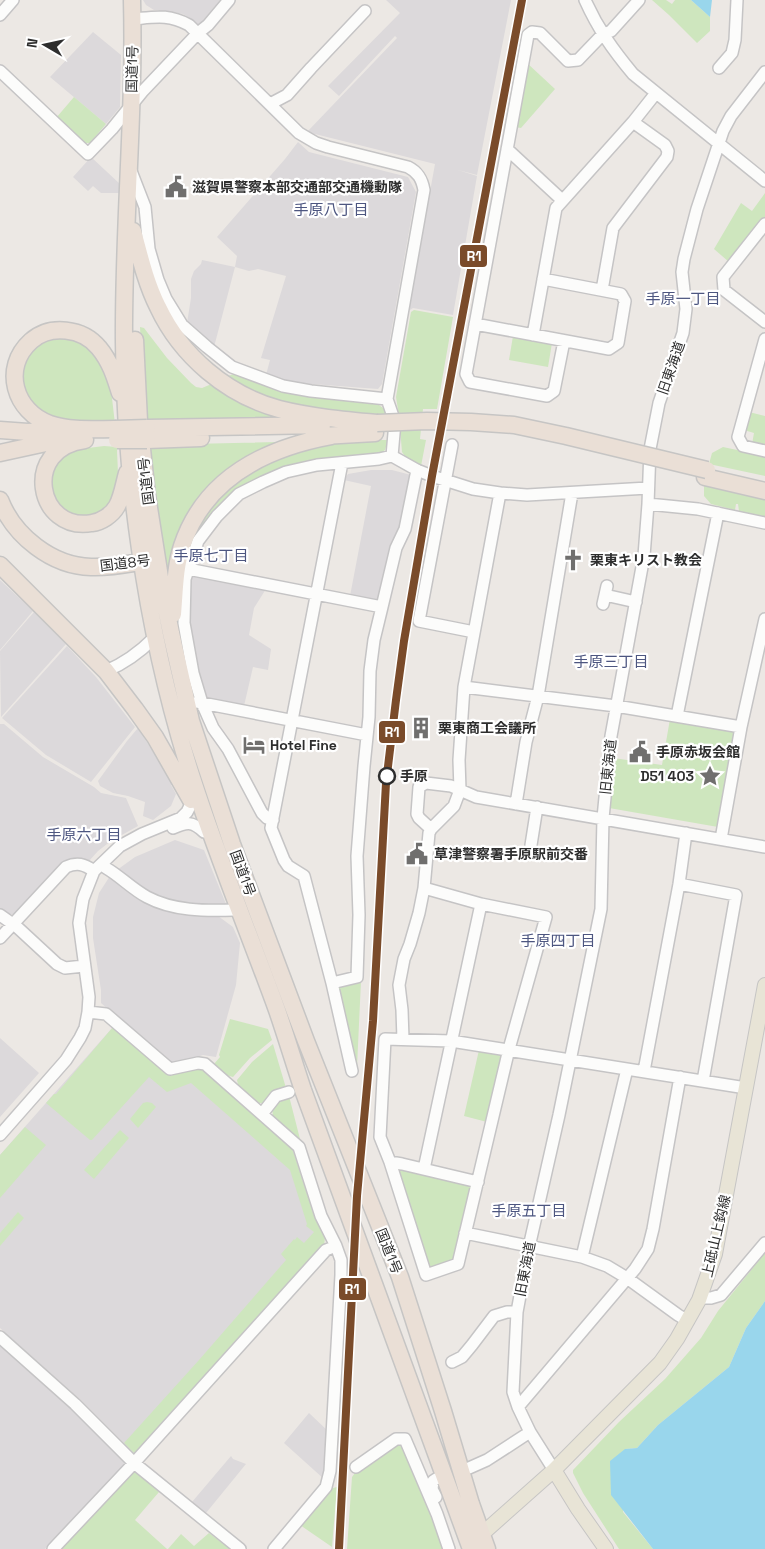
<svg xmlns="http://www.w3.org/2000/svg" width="765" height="1549" viewBox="0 0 765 1549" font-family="'Space Grotesk','Noto Sans JP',sans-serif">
  <rect width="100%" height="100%" fill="#ece8e4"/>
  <path fill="#dcd9db" d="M143,0H220L200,24H196L188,17L183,14L174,12H160L158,10H154L146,5Z
    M386,0H511L477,175L458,170L477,176L453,315L413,308L410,310L409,308L435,164L307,132L397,38L395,36L339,96L328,86L400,13Z
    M93,32L121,55L120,107L106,124L50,77Z
    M298,142L309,152L408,177L416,192L382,384L378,389L299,383L266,375L270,360L261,358L286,276L258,269L249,271L235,267L214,347L187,323L191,298V279L194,271L201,264L202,260L235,267L237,256L217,237L285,159Z
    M91,157L120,184L119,193H101L93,186L88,191L73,177Z
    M371,470H392L411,475L400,530L378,600L375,602L350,596L371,486L344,480L348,474Z
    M194,575L266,589L254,608L249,635L271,649L268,670L253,667L244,706L206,699L203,693L190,637L189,619L190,578Z
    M0,580L33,611L0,650Z
    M34,612L66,644L1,717L0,651Z
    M67,646L96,677L135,727L91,782L46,755L2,718Z
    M0,724H4L43,757L94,787L101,793L126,798L138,826L111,841L98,851L89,861L77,859L15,914H7L0,908Z
    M138,728L173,784L171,785L176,794L171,806L153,820L143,816L145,802L128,796L113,793L100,786L98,781L127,741Z
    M175,840L204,850L226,904L221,906H201L169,901L156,896L117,870L135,857Z
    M110,876L205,916H218L233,927L240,943L236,985L216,1057L203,1055L177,1064L169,1063L101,1003V990L93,938V917L99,893Z
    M113,1027L170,1076L197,1067L293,1151L314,1216L325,1237L135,1454L80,1399L0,1328V1155Z
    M0,1038L39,1073L0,1117Z
    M0,1345L81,1418L126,1463L45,1549H0Z
    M309,1413L328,1431L326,1472L324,1479L284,1443Z
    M231,1456L233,1459L246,1464L206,1513L192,1502Z"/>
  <path fill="#cee6be" d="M652,0H666L672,4L675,0H691L710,17V31L697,43L669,15Z
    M527,63L555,89L521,128L515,127Z
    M74,97L106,124L90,143H84L56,118Z
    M765,193V217L729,262L714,249L741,203L752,211Z
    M414,310L453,317L437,409H423L420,439L426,440L421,466L415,464L407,459L402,452L399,416L396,397L411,312Z
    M140,327L144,328L167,358L191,383L196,387L202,388L214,383L296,420L145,424Z
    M513,336L552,343L548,367L509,360Z
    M71,337L97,353L110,381L115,424L85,425L47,417L26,397L22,377L23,367L32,350L41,343L49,339Z
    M237,373L292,394L323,398L375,402L383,408L386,412L387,417L274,403L225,377Z
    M749,412L765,416V447L752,444L754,433L744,430Z
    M388,440L385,450L381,453L337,457L314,461L258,480L194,537C222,479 273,453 334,443C352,440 370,440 388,440Z
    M280,442L226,475L168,585L147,445Z
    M104,446L117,447C117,462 120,479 115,494C109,512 87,521 70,514C63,512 57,504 52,499L50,469L72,450Z
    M723,447L765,456V476L709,464L712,453Z
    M704,483L765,497V517L739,511L738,504H736L735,510L711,504L704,496Z
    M670,719L734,730L735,733L718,827L609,808L613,758L662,765Z
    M361,981L357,1067L355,1066L349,1030L338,990L340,985Z
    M230,1019L268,1029L272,1040L250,1058L233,1077L226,1075L214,1064L220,1057L219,1055Z
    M113,1027L170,1076L197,1067L203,1069L288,1144L293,1151L314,1216L325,1237L324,1247L135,1454L124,1443L199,1360L286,1260L281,1254L294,1239L295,1240L297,1237L304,1243L314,1232L306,1226L307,1224L290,1170L191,1083L167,1092L149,1077L92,1140H90L46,1103L54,1094H56Z
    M273,1044L286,1088L264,1103H256L239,1089L237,1080L252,1062Z
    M479,1050L500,1053L502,1056L487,1122L464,1116Z
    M289,1096L300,1139L273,1116L272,1108L276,1103Z
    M147,1102L152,1103L156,1107L138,1128L130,1119L143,1103Z
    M25,1127L46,1145L0,1198V1155Z
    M120,1130L129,1138L94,1179L84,1170Z
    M400,1168L469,1185L471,1187L454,1259L452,1262L430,1269L397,1171Z
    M18,1212L24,1218L0,1246V1233Z
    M765,1253V1301L746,1328L729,1367L658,1425L637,1448L625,1449L623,1512L653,1549H619L583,1493L573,1473V1470L619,1422L665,1379L701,1338L718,1311Z
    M396,1445L407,1448L446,1549H347L352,1477L358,1469Z
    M134,1470L159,1492L135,1520L167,1549H61Z
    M337,1487L332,1547L300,1525L333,1488Z
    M209,1533L230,1549H168L181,1534L194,1546Z"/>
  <path fill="#99d6ec" d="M691,0H712L710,17Z
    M765,1301V1549H653L611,1495L610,1461L625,1449L637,1448L658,1425L729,1367L746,1328Z"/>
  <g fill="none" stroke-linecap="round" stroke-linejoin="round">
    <g stroke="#c5c4c5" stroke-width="14">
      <path id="minor" d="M585,0C598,29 613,50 633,74L765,181
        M0,15L13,0
        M133,19C156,17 168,14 189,25L299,133L316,143L328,147L408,167C418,172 422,179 424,190L387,399L395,422L392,456
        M719,68L732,53L735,40L737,0
        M0,71L88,154L112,129L142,92L198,33L208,25L229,0
        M270,104L287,95L311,68L365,11
        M507,149L562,200
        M131,171L145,207L149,249L158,280L166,299L182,325L207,347L232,367L283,386L311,391L387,399
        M765,224L723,277L724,290L765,322
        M602,290L613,228L667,157L668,151L665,145L633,122
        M475,324L609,349L618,343L625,301L621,294L543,279
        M533,335L556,208L633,122L656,93
        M765,339L738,437L743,446L765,451
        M564,341L554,391L547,396L470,382L466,374L528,35L532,32L540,33L568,61L578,60L602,35L611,31L639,0
        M452,445L419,621L474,632
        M342,463L271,828L284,860L288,866L304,876L332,983L352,1071
        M648,504L698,509L765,523
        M188,569L382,607
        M605,595L636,602
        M603,604L607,586
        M106,671C126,663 140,652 155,637
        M464,687L616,706L741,727
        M197,702L367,735
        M677,716L718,513
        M516,804L526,742L538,696L572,493
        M273,820L267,818L262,813L228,749L213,728L202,703L193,673L184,623L185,579L198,541L217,516L239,494L263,482L286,472L317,465L379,459L392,456L417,470L432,476L473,489L500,493L527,495L648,488
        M173,828C187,822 192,821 204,832
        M431,829L419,818L417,814L419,787L426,783L451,786L476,797L765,847
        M721,839L741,727L765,619
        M531,845L537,807
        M106,868C120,876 132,889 147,897C173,911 205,911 234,910
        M679,884L736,895L703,1081
        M424,888L429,833L431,829L454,806L460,790L459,760L464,687L500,493
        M0,915L17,927L57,964L65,968L84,966
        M0,938L66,867C77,862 84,864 94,871
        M332,983L357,977L359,915L357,856L364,766L369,717L370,671L374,640L382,607L396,548L405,529L417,470
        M403,1039L402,1010L399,985L404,959L410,944L419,913L424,888L481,904L546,917L509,1049L458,1264L426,1275L390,1162L380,1137L385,1039L451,1041L746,1088
        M644,1071L679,884L686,833
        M262,1114L276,1096L289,1092
        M0,1135L66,1060L80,1038L85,1028L88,1012L89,997L79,923L83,899L94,871L120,846L142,834L181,818L187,812L192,802
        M390,1162L402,1164L478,1182
        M424,1169L481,904
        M465,1233L582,1257L607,1266L627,1278L678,1315L688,1321
        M582,1257L627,1069
        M699,1298H711L721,1295L765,1243
        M0,1337L75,1404L134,1463L240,1549
        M452,1362L462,1357L472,1345L494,1316L507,1312H517
        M518,1407L635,1269L648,1249L653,1229L680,1077
        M356,1467L396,1439H405L437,1514L449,1549
        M469,1468L487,1460L530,1432
        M554,1470L530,1432L518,1407L513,1392L517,1312L529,1247L559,1115L601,909L603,818L611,736L644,556L648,504L650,449L659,403L683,333L686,309L682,272L684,259L697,209L723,131L731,116L765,72
        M436,1479L433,1481L432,1489L436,1497
        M53,1549L134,1463L326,1250L336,1246L321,1216L299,1147L205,1064L198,1063L170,1069L106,1014L88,1012
        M274,1549L326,1487L330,1471L341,1275V1260L336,1246"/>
    </g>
    <g stroke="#c6c5c4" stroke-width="16">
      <path id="major" d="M554,1470L578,1509L606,1549
        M477,1540L482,1534L554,1470L660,1363L677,1339L699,1300L715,1254L765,985"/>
    </g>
    <g stroke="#c6c5c4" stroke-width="19">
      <path id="highway" d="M132,0C135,114 123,228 124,342C124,411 130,480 140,549C151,626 168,703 192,778C217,856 249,933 277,1010C286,1036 294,1063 303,1090L471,1549
        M133,231C140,257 146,283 158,307C181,356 227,395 279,409C311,417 344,420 377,423
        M135,340L139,421L147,495L161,584L171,633L191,721L232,844L306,1041L400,1277L443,1411L471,1504L487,1549
        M147,428L322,425
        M115,429C93,429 71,431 50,424C15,412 1,368 31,341C50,324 83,328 99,348C110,361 115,377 120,393
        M0,430L28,432L60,430
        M323,436L375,433
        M85,440C21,448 37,533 92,523C101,522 112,515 117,506C122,497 124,484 127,473
        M147,440L201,438
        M0,453L46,443L71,440
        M705,477L765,491
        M0,500C14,536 52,566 91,567C111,568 132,563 152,560
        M0,565L106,671L135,709L155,737L191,800
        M173,614C175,591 175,567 182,546C205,477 266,448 332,436"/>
    </g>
    <use href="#minor" stroke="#fcfcfb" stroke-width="11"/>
    <use href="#major" stroke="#e8e4d6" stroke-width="14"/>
    <use href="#highway" stroke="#eadfd6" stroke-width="16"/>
    <g stroke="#c6c5c4" stroke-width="19" stroke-linecap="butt">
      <path id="highway-bridge" d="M377,423L427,421L471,422L514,425L566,436L707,470
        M115,429L147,428
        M117,440H147"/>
    </g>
    <use href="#highway-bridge" stroke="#eadfd6" stroke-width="16"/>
    <g stroke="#fff" stroke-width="11">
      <path id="rail-1" d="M339,1549L357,1196L373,1021L386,783L396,700L404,641L432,476L522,0"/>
    </g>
    <use href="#rail-1" stroke="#7a4b2a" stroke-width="8"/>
  </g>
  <defs>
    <g id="civic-bare" transform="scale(1.725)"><path d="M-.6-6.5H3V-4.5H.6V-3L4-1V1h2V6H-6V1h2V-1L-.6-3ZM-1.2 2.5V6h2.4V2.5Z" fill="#706f6e" stroke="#fff" stroke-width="2.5" paint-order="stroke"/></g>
    <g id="church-bare" transform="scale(1.725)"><path d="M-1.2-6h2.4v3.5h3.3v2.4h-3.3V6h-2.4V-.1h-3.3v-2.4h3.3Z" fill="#706f6e" stroke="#fff" stroke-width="2.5" paint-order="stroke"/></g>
    <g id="building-bare" transform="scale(1.725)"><path d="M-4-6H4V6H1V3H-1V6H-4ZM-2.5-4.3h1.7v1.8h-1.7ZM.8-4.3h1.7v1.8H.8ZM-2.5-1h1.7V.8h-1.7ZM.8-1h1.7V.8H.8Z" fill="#706f6e" stroke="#fff" stroke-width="2.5" paint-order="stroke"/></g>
    <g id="hotel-bare" transform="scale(1.725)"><path d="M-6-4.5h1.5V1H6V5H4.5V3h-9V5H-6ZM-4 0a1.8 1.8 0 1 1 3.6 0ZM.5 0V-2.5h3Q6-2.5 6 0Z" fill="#706f6e" stroke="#fff" stroke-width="2.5" paint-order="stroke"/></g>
    <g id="sight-bare" transform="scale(1.725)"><path d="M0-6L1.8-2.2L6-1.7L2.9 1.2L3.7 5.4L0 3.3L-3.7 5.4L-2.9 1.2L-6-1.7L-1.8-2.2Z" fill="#706f6e" stroke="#fff" stroke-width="2.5" paint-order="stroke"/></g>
  </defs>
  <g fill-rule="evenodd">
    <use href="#civic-bare" x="176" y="187"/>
    <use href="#church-bare" x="573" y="560"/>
    <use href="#building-bare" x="421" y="728"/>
    <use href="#hotel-bare" x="254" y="745"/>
    <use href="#civic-bare" x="640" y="752"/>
    <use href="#sight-bare" x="710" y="776"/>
    <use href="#civic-bare" x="417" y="854"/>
  </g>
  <circle fill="#fff" stroke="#2e2e2e" stroke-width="2.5" cx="387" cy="776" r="8"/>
  <g text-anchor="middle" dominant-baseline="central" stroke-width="4.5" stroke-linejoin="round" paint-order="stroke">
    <g font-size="14" fill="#2e2e2e" stroke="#fff">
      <text transform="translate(132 69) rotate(-89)">国道1号</text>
      <text transform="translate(671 368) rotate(-71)">旧東海道</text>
      <text transform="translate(146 481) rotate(-97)">国道1号</text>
      <text transform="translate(125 563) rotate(-7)">国道8号</text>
      <text transform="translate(608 767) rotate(-84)">旧東海道</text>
      <text transform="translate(243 873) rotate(70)">国道1号</text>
      <text transform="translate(716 1236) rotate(-77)">上砥山上鈎線</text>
      <text transform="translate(389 1251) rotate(68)">国道1号</text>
      <text transform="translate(525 1269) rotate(-79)">旧東海道</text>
    </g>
    <g font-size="14" font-weight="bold" fill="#2e2e2e" stroke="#fff" text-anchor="start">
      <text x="192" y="187">滋賀県警察本部交通部交通機動隊</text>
      <text x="590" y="560">栗東キリスト教会</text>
      <text x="438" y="728">栗東商工会議所</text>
      <text x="270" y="745">Hotel Fine</text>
      <text x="656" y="752">手原赤坂会館</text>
      <text x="694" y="776" text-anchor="end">D51 403</text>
      <text x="434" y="854">草津警察署手原駅前交番</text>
    </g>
    <g font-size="14" font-weight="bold" fill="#2e2e2e" stroke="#fff" text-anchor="start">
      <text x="400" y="776">手原</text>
    </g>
    <g font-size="15" fill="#4d5680" stroke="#fff">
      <text x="331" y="209">手原八丁目</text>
      <text x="683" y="298">手原一丁目</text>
      <text x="211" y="555">手原七丁目</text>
      <text x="611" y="661">手原三丁目</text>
      <text x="84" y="834">手原六丁目</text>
      <text x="558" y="940">手原四丁目</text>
      <text x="529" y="1210">手原五丁目</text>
    </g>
  </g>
  <g stroke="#fff" stroke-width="2">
    <rect x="459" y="244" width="29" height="24" rx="5" fill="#7a4b2a"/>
    <rect x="378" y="720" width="28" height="24" rx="5" fill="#7a4b2a"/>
    <rect x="338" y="1277" width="29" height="24" rx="5" fill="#7a4b2a"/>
  </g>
  <g font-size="14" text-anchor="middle" font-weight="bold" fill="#fff">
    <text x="474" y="261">R1</text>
    <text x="392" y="737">R1</text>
    <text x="352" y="1294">R1</text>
  </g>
  <g transform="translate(45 45) rotate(279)" stroke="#ffffff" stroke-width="4" paint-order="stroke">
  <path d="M0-4L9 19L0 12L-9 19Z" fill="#2e2e2e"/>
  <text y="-8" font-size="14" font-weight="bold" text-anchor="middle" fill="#2e2e2e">N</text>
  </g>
</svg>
